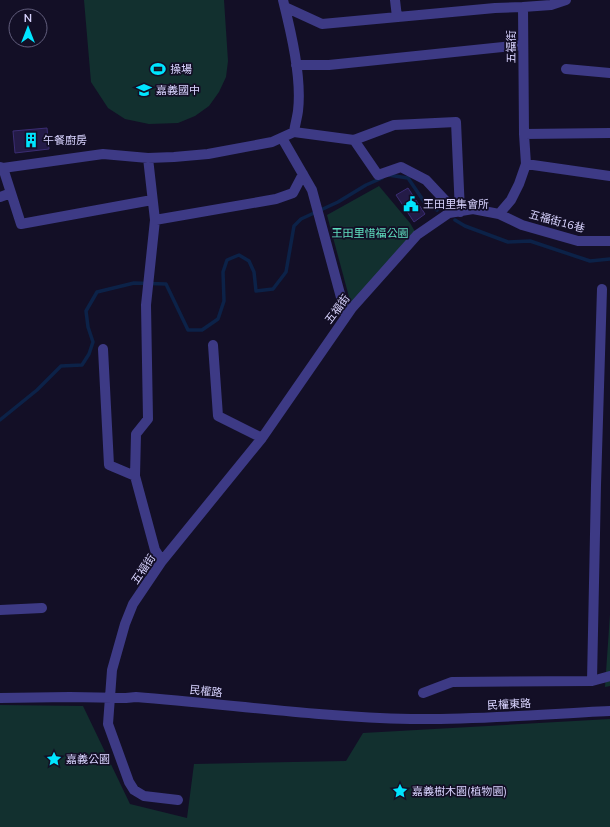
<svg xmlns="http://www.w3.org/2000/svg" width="610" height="827" viewBox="0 0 610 827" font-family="Mulish,'Noto Sans TC',sans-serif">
  <rect width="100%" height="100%" fill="#130f26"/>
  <path fill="#12302f" d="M84,0H224L228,61L226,77L219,92L209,106L195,116L178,123L149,124L125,119L108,108L91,82Z
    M379,186L410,223L417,235L352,308L327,215Z
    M610,614V686L605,687Z
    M0,705L83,706L130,804L187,818L194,764L346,761L363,733L610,719V827H0Z"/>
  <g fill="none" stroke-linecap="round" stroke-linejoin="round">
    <path stroke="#0c2248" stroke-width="3.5" d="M388,175L408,178L425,203L437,210
      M455,220L465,226L508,242L530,241L590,261L610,259
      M0,420L37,390L61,366L82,365L89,354L93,342L88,327L86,311L97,292L134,283L166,284L188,330H202L218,319L224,301L223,272L227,260L239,255L249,261L254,272L256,291L273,289L286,272L294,226L301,219L338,202L366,185L382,178"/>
  </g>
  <path fill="#241b47" stroke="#3b2d73" d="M47,128L49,149L15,153L13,131Z
    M408,188L425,214L414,222L396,195Z"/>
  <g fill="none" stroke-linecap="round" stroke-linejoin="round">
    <path stroke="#3d3a85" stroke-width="10" d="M395,0L397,17
      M285,7L322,24L495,8L523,7
      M296,65H329L523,45
      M566,69L610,73
      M294,132L354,140L378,175L401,167L426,180L456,212
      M524,134L610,133
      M282,138L312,190L346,316
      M354,140L394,125L456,122L460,212
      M526,164L610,176
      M0,167L3,168L103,154L148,158L174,157L208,154L272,142L294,132C295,125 297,118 298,111C302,78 291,32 283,0
      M3,168L21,224L152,200
      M0,197L11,193
      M499,214L522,225L578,241H610
      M155,220L276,199L293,193L303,174
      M213,345L218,416L262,438
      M103,349L109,465L135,476L155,550L162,561
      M135,476L136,434L148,419L146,305L155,220L148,158
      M0,610L42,608
      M592,681L596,485L602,289
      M423,693L452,682L592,681L610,676
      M0,698L70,697L126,698L136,697C228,704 319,717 411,719C477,720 544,714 610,711
      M178,800L144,796L134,790L129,782L108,724L112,670L125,624L133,604L162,561L262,438L352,308L417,235L449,213L473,209L499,214L511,200L519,184L526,164L524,134L523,7L551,5L566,0"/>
  </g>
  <defs>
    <g id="stadium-bare" transform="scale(1.2)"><path d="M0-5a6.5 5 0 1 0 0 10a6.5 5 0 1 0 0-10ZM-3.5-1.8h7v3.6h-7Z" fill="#00e5ff" stroke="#130f26" stroke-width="2.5" paint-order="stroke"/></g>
    <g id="school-bare" transform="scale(1.2)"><path d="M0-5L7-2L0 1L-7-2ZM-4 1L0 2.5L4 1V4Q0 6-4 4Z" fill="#00e5ff" stroke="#130f26" stroke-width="2.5" paint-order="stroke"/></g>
    <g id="building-bare" transform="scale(1.2)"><path d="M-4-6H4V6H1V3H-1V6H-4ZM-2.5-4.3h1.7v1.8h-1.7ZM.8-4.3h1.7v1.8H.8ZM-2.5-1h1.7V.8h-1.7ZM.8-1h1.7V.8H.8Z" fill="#00e5ff" stroke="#130f26" stroke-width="2.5" paint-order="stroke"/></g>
    <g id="civic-bare" transform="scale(1.2)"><path d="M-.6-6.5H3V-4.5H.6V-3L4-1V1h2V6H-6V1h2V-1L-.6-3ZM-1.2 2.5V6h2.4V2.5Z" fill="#00e5ff" stroke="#130f26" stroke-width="2.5" paint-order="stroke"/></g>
    <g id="sight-bare" transform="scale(1.2)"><path d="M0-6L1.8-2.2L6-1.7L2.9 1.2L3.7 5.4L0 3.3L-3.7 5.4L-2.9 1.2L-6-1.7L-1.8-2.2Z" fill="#00e5ff" stroke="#130f26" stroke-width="2.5" paint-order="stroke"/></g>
  </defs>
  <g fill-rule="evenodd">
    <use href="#stadium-bare" x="158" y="69"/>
    <use href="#school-bare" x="144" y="90"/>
    <use href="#building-bare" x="31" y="140"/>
    <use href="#civic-bare" x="411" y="204"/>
    <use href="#sight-bare" x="54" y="759"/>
    <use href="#sight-bare" x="400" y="791"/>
  </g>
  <g text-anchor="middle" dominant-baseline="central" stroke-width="3.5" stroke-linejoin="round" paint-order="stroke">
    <g font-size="11" fill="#d9d4ff" stroke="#130f26">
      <text transform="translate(511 47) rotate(-90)">五福街</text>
      <text transform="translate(557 221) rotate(15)">五福街16巷</text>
      <text transform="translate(337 309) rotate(-53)">五福街</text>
      <text transform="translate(143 569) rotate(-56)">五福街</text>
      <text transform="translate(206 691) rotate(6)">民權路</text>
      <text transform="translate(509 704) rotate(-3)">民權東路</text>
    </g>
    <g font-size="11" fill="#d9d4ff" stroke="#130f26" text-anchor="start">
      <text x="170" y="69">操場</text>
      <text x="156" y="90">嘉義國中</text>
      <text x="43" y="140">午餐廚房</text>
      <text x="423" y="204">王田里集會所</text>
      <text x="66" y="759">嘉義公園</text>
      <text x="412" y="791">嘉義樹木園(植物園)</text>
    </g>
    <g font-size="11" fill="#5fe0c0" stroke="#130f26">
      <text x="370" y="233">王田里惜福公園</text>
    </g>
  </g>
  <g transform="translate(28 28)"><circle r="19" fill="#130f26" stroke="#625e7d"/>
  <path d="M0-3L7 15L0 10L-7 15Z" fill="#00e5ff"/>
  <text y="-6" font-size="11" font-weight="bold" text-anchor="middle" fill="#d9d4ff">N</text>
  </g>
</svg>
